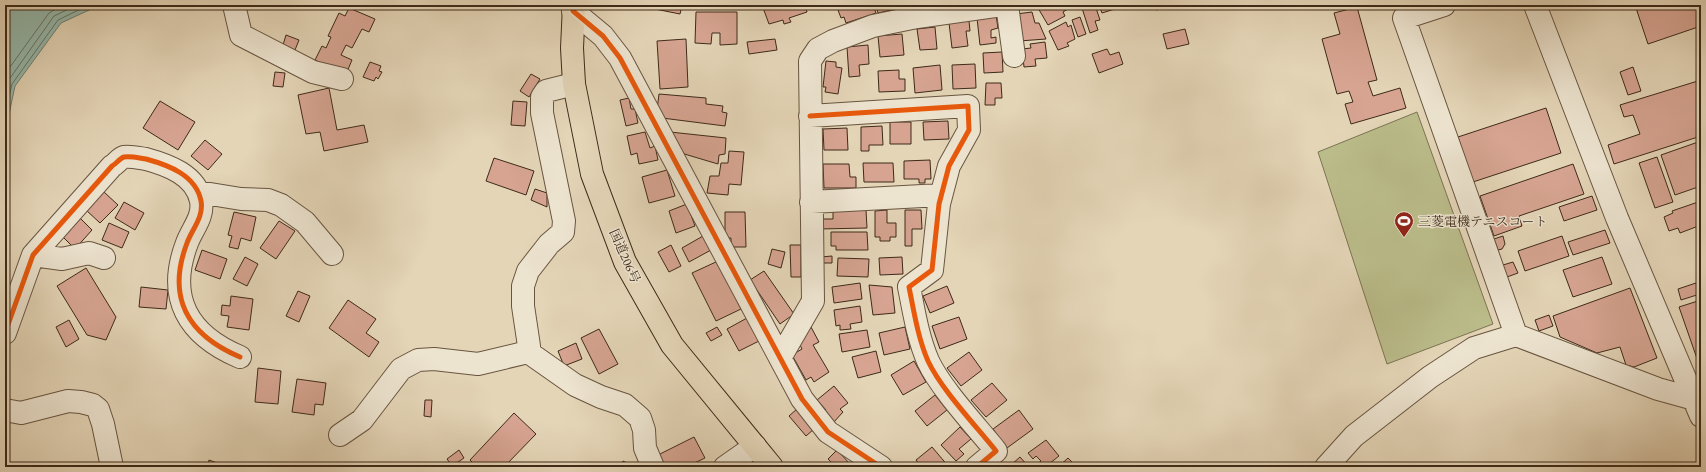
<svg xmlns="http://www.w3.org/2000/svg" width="1706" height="472" viewBox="0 0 1706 472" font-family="'EB Garamond','Noto Serif JP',serif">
  <rect width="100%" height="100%" fill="#e4d5b7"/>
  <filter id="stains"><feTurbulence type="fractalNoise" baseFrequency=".005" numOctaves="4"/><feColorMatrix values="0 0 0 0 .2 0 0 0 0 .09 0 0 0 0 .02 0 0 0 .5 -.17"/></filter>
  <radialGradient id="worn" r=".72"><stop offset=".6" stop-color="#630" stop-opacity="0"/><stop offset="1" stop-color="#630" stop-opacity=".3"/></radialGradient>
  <path fill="#babc8a" stroke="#7c7352" d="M1417,112L1493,324L1387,364L1318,152Z"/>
  <path fill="#95b9ad" stroke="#728072" d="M5,5H100L61,23L15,86L5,133Z"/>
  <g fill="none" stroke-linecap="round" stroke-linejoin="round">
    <path stroke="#6a7263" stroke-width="1" d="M5,74L49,13L63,5
      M5,90L8,81L54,16L77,5
      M5,114L12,84L58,20L89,5"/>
  </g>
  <path fill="#d6a491" stroke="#3e2a19" d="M635,5H682L680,14Z
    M762,5H805L807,12L789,18L791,22L784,24L783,20L769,24Z
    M855,5H873L876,13L846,23L844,17L841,18L838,10Z
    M876,5H904V7L878,13Z
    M1043,5H1070L1071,7L1063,12L1065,16L1048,25L1038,8Z
    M1081,5H1095L1100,20L1095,21L1098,30L1090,33Z
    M1099,5H1118V8L1102,13Z
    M1155,5H1178L1156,10Z
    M1635,5H1701V26L1648,44Z
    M1357,7L1377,80L1368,82L1373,96L1400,88L1406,108L1351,124L1345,104L1353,102L1349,91L1337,94L1322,39L1340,34L1334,13Z
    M349,8L375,19L369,32L362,29L352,48L346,45L341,55L352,60L346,74L315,60L322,46L326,48L331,37L328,36L339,13L345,16Z
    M696,12H737V44L720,45V33H712L711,44L695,43Z
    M1032,12L1035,23H1039L1046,39L1019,41L1016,14Z
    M996,15L998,28L991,30V38L996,37V43L980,45L977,18Z
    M1080,17L1086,34L1078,37L1072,20Z
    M969,21L970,31H966L968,46L952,48L949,23Z
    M1066,22L1068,27L1071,25L1075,39L1067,43L1069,46L1058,50L1049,31Z
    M935,27L937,49L920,50L917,29Z
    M1185,29L1189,44L1167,49L1163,34Z
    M902,34L904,55L880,57L878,36Z
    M286,35L299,40L295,50L283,45Z
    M686,39L688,87L660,89L657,41Z
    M775,39L777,50L749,54L747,42Z
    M1045,42L1047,58L1035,59L1036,66L1024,67L1022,49L1031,48L1030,44Z
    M868,45L869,64L859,65L860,76L849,77L847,47Z
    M1107,49L1110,55L1119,52L1123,64L1099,73L1092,54Z
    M1002,52L1003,72L984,73L983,53Z
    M826,61L836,62V67L842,68L838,94L825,92L826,87H823Z
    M370,62L381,66L379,71L382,72L378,79L376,77L374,81L363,77Z
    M975,64L976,88L953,89L952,65Z
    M940,65L942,90L915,93L913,68Z
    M1633,67L1641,91L1628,95L1620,72Z
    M899,70V79H905V91L879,92L878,71Z
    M275,72L285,73L283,87L273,86Z
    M531,74L540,79L529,97L520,91Z
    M1701,80V136L1614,164L1608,145L1640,134L1633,115L1624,117L1620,105Z
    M986,83H1001L1002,98H995V105H985Z
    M329,88L337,130L364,125L368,142L324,151L320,132L306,134L298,95Z
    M659,94L706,98V104L723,106L722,112L727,113L725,126L662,118L657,110Z
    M629,98L631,109H635L638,123L626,126L620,100Z
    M160,101L195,122L178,150L143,128Z
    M513,101L527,102L525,126L511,125Z
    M1546,108L1561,153L1473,182L1458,137Z
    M948,121L949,139L924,140L923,122Z
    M890,122H911V144H890Z
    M882,126L883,145H869V151H861V127Z
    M847,128L848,150H824L823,129Z
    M645,132L650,148L655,146L658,160L639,164L637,153L631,155L627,136Z
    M670,132L726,138L725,154L719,155L718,164L681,153Z
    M205,140L222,154L208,170L191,156Z
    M1701,141V186L1675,195L1661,155Z
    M729,151L744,152L741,185L729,184L728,195L707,193L710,176H719L721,163H728Z
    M1657,157L1673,202L1655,208L1639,163Z
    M494,158L534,171L526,195L486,181Z
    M930,160L931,179H925V183H919V179H904V161Z
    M863,163H893L894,182H864Z
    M823,164H849L850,177H856V188H824Z
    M1573,164L1584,194L1519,216L1522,226L1494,236L1480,196Z
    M667,170L675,196L649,203L642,177Z
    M535,189L547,193V207L531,200Z
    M104,192L118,205L100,223L86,210Z
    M1592,196L1597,210L1564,221L1559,207Z
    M1701,201V225L1680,233L1678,228L1669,231L1664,217L1673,213L1672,211Z
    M124,202L144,213L135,230L115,218Z
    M687,204L695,226L676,233L669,211Z
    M866,210L867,228L818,229V219H833V211Z
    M887,210V223H896V237H890V241H880V237H875V211Z
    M905,210H921L922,229H912V246H905Z
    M234,212L256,217L251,241L241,238L238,249L229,247L232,236L228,235Z
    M725,212H745L746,247H731V238H725Z
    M80,218L92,230L75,249L63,237Z
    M279,221L295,231L276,259L260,248Z
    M109,223L129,232L122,248L102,240Z
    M1605,230L1610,243L1573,255L1568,242Z
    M831,232H867L868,250H836V246H831Z
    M1701,232V244L1697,234Z
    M703,236L711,250L689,262L682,248Z
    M1503,236L1505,244L1502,249L1498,250L1494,239Z
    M1562,236L1569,256L1525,271L1518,251Z
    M671,245L681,266L669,272L658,252Z
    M790,245H801V277H791Z
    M772,249L785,252L781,268L768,264Z
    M202,250L227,259L220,279L195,270Z
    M832,256V263H822L821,257Z
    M245,257L258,264L247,286L233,279Z
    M902,257L903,274L880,275L879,258Z
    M1602,257L1612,284L1573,297L1563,270Z
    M838,258L869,259L868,277L837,276Z
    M718,261L741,309L716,321L692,273Z
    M1513,262L1518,273L1507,277L1503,265Z
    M86,268L116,317L106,340L87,335L57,286Z
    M764,271L794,314L780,324L750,280Z
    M860,283L862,299L834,303L832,287Z
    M1696,283L1700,294L1681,300L1678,289Z
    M869,285L892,287L895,313L873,315Z
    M947,286L954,303L930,313L923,296Z
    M141,287L168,290L166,309L139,307Z
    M1630,288L1657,358L1634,367L1626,365L1620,347L1597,353L1560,337L1553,316Z
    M298,291L310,296L299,322L286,316Z
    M231,296L253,299L249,330L227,327L229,316L221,315L222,305L230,306Z
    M348,300L376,319L366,333L379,342L369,357L329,328Z
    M1701,300V370L1679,307Z
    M860,306L862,322L850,324L851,329L840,330V325L836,326L834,310Z
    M1549,315L1553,326L1539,331L1535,320Z
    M959,317L967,339L940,349L932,326Z
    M747,318L759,341L739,351L727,329Z
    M69,320L79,339L66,347L56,327Z
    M717,327L722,335L711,341L706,333Z
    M811,327L819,342L813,345L829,372L814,382L811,377L806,380L792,355L802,349L798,341L802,333Z
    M905,327L910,349L884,355L879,333Z
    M599,329L618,364L599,374L581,338Z
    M867,330L870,347L842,352L839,334Z
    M576,343L582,359L564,366L558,351Z
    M876,351L881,372L858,378L852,357Z
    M969,352L982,370L961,386L947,368Z
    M914,361L926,382L903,395L891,375Z
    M258,368L281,371L278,404L255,402Z
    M297,379L326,383L323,405L315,404L314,415L292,412Z
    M992,383L1007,400L986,417L971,400Z
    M834,386L848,403L840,409L843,412L833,423L823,413L826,410L817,400Z
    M935,395L947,410L927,426L915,411Z
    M425,400H432L431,417L424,416Z
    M797,409L814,429L806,436L789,416Z
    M1019,410L1033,429L1007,448L993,429Z
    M514,413L536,434L504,467H477L470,460Z
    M960,427L971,439L959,449L964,454L956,461L941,445Z
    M694,437L705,458L686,467H664L658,455Z
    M1046,440L1059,456L1045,467H1040L1037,464L1041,461L1036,456L1033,459L1028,453Z
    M932,447L949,467H921L916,460Z
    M459,450L464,458L452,466L447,459Z
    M837,450L851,465L850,467H836L828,459Z
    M1020,457L1029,467H1015L1012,464Z
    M1068,458L1077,467H1058Z
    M209,460L228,467H206Z
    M623,461L635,467H620Z"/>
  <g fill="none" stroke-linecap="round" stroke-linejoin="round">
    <g stroke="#685540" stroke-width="24">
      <path id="minor" d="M234,5L241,35L313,72L342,79
        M1007,5L1014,56
        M1444,5L1404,18L1516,335
        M1535,5L1617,218L1701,416
        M573,11L603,36L620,58L802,399L828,432L881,467
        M574,84L546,91L542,97V113L564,221L563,232L549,244L528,271L523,286V306L529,346L528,352L575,385L601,397L625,405L640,418L644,430L645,448L653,467
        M810,116L968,106L969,130L949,166L939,204L932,270L909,287C914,312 918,338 928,361C941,389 976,426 996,451L977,467
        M198,192L241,199L268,200L281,205L305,222L332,254
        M811,202L941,195
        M33,255L62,259L89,253L104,258
        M5,333L33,255L112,166C116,164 120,158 124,157C131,156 139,158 146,159C168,165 196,175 201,201C204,217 192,229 187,243C166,298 188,335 240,357
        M780,358L813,301L810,61L818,49L833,41L873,26L917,17L1002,5
        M5,410L21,413L68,401L81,402L93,405L98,409L103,424L112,467
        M340,435L362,420L401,369L418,360L434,359L478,364L528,352
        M725,467L755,446
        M1326,467L1354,436L1430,377L1474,348L1516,335L1658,389L1694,399"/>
    </g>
    <g stroke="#3e2a19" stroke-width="24">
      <path id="trunk" d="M574,5L572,48L574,84L592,174L625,262L672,345L772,467"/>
    </g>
    <use href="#minor" stroke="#ede4d0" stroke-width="22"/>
    <use href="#trunk" stroke="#e4d5b7" stroke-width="22"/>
    <g stroke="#ede4d0" stroke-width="8">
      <path id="cycleway" d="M573,11L603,36L620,58L802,399L828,432L881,467
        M810,116L968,106L969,130L949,166L939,204L932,270L909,287C914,312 918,338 928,361C941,389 976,426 996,451L977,467
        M5,333L33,255L112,166C116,164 120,158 124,157C131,156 139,158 146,159C168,165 196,175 201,201C204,217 192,229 187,243C166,298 188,335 240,357"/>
    </g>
    <use href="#cycleway" stroke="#e8590c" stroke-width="5"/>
  </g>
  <defs>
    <g id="stadium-pin" transform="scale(1)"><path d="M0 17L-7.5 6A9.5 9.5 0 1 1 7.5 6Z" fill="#8f2418" stroke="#ede4d0"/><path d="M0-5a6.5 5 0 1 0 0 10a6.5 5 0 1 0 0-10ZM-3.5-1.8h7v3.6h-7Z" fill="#fff"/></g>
  </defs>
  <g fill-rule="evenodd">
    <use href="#stadium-pin" x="1404" y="221"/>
  </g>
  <g text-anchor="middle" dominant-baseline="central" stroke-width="3" stroke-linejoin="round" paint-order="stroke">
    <g font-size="13" fill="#3e2a19" stroke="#ede4d0" text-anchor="start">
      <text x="1418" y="221">三菱電機テニスコート</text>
    </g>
    <g font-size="13" fill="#3e2a19" stroke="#ede4d0">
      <text transform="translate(625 256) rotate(66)">国道206号</text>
    </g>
  </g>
  <rect width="1706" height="472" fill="none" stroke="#e4d5b7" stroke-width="20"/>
  <rect x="6" y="6" width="1694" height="460" fill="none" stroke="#3e2a19" stroke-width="2"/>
  <rect x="10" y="10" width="1686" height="452" fill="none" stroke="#3e2a19"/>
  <rect width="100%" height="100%" filter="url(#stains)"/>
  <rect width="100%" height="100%" fill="url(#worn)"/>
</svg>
